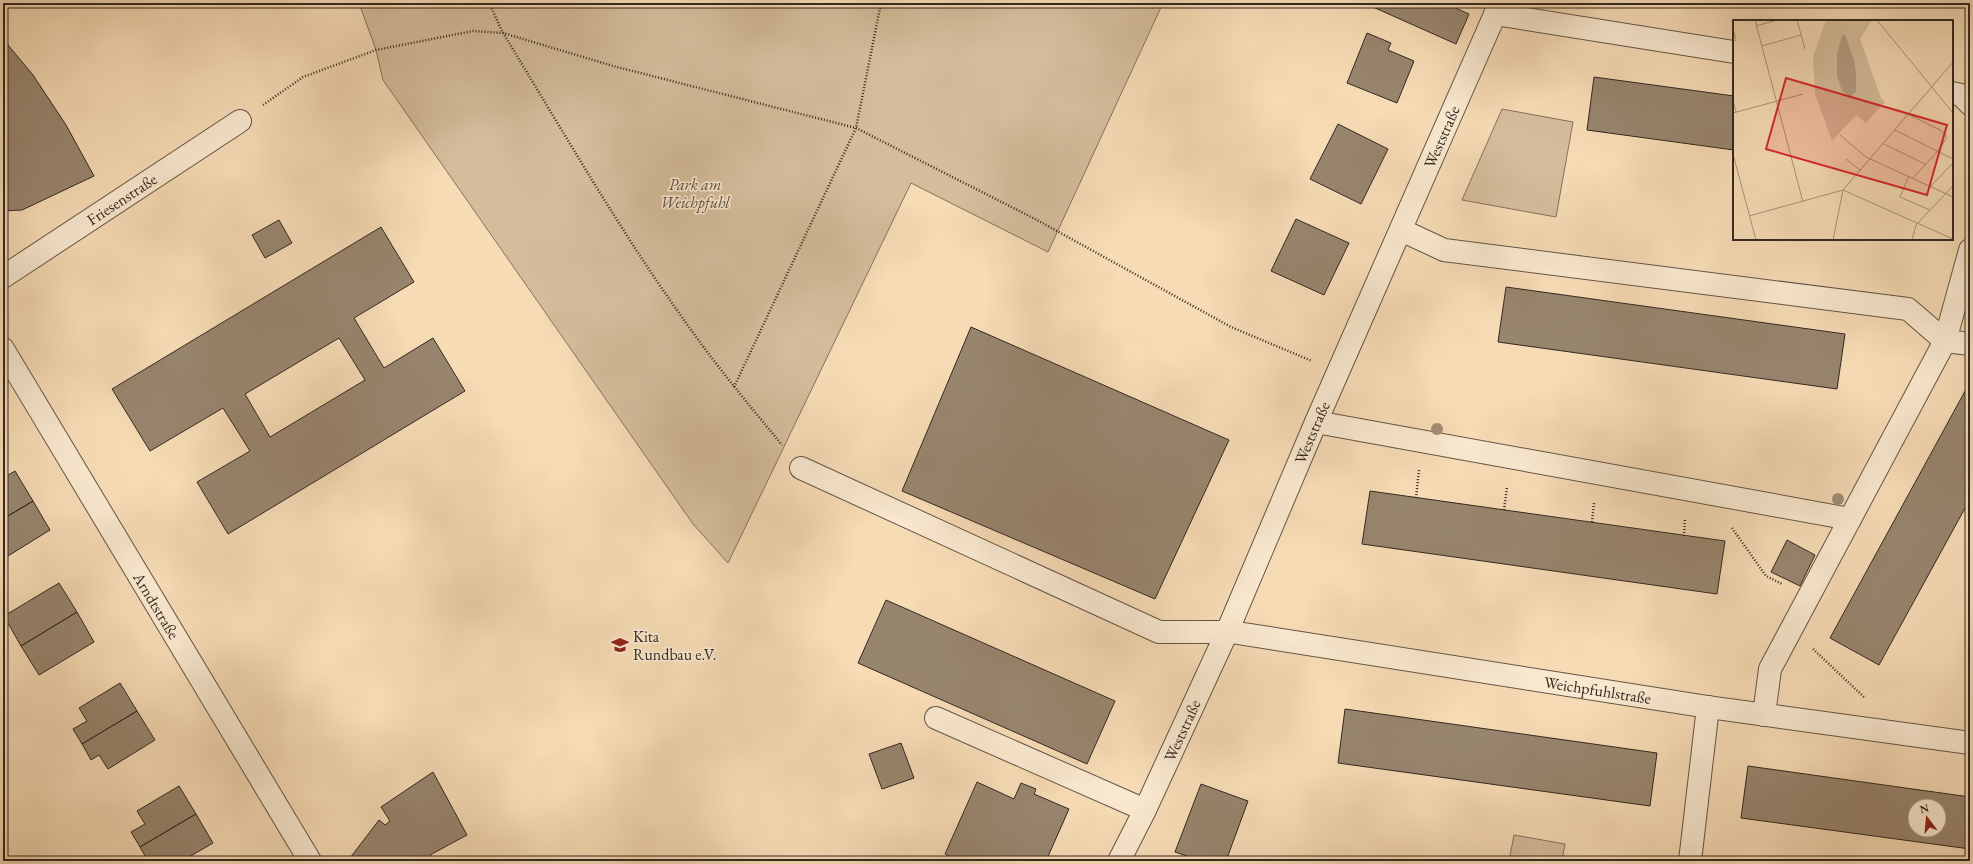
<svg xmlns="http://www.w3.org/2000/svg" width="1973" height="864" viewBox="0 0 1973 864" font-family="'EB Garamond',serif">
  <rect width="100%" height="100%" fill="#f6dbb5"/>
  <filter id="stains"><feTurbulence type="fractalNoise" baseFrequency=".005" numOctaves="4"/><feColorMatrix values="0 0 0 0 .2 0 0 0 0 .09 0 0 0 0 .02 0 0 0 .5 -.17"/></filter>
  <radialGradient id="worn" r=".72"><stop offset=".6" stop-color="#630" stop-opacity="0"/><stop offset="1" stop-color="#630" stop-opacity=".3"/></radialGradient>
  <path fill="#d5bd9c" stroke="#84725e" d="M359,3H1163L1048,252L911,183L728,563L693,524L383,80L376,50Z
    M1502,109L1573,122L1556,217L1462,200Z
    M1514,835L1565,844L1562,861H1509Z"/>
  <path fill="#98856e" stroke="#332821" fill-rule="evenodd" d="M3,3H12L3,11Z
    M1364,3H1444L1469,14L1456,44Z
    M1367,33L1391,43L1388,50L1414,61L1397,103L1347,83Z
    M3,39L33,75L66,125L94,176L22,210L3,211Z
    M1594,77L1734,96V150L1587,130Z
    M1338,124L1388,149L1361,204L1310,179Z
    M1296,219L1349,243L1324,295L1271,271Z
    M279,220L292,243L265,258L252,235Z
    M381,227L414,282L354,318L384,368L433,338L465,391L228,534L197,482L250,451L223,408L150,451L112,389ZM339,338L365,380L270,437L245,394Z
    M1506,287L1845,334L1837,389L1498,342Z
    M971,327L1229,440L1155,599L902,491Z
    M1970,382V499L1879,665L1830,638Z
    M15,471L33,501L3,519V478Z
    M1370,491L1725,541L1717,594L1362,544Z
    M33,501L50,530L3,559V519Z
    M1787,540L1815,555L1800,586L1771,572Z
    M59,583L77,612L21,646L4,616Z
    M886,600L1115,701L1087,764L858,663Z
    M77,612L94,642L39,675L21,646Z
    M120,683L137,711L82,744L73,729L87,721L79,708Z
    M1345,709L1657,753L1650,806L1338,763Z
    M137,711L155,740L108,769L99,755L91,760L82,744Z
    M901,743L914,778L882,789L869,754Z
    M1748,766L1970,797V849L1741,818ZM1915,806H1939V830H1915Z
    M433,772L467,835L430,855L436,861H355L350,858L379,820L385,825L390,821L381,807Z
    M977,782L1014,799L1021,783L1036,789L1034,794L1069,809L1046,861H960L945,854Z
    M1201,784L1248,801L1226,861H1201L1175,852Z
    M179,786L196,814L140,847L131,832L145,824L137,811Z
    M196,814L213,843L182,861H148L140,847Z"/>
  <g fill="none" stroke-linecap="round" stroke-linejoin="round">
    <g stroke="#645546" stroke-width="24">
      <g id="minor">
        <path d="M1495,14L1734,52"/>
        <path d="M1952,93L1961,95L1970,104"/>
        <path d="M1401,230L1444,250L1908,309L1945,341L1970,344"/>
        <path id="s1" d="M3,277L240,121"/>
        <path id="s2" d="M3,349L310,861"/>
        <path d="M1316,422L1850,519"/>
        <path id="s3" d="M801,468L1159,632H1231L1708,707L1970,743"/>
        <path d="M1764,715L1770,669L1945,341L1970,250"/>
        <path d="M936,718L1145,810"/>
        <path id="s4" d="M1119,861L1145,810L1227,632L1316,422L1500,3"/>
        <path d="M1690,861L1708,707"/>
      </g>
    </g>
    <path stroke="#332821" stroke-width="2.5" stroke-dasharray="1 2" stroke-linecap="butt" d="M489,3L503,33C563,131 621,233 689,327C718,368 750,406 782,445
      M263,105L303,77L376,50L473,31L503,33L613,66L856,128L1037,220L1231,327L1312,361
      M734,387L856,128L881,3
      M1416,498L1419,470
      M1504,510L1507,487
      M1592,522L1594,503
      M1732,528L1766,576L1782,584
      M1684,536L1685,518
      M1813,649L1865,698"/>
    <use href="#minor" stroke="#f9e8cf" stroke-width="22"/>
  </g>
  <g fill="#a18d75">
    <circle cx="1437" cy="429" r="6"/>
    <circle cx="1838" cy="499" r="6"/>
  </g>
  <defs>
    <g id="school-bare" transform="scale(1.38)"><path d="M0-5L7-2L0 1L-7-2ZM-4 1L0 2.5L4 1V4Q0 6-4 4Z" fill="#8f2418" stroke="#f9e8cf" stroke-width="2.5" paint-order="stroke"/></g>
  </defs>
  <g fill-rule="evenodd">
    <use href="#school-bare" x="620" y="645"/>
  </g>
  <g text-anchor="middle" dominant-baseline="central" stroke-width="3.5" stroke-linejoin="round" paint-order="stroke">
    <g font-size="16" fill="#332821" stroke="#f9e8cf">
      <text stroke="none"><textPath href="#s4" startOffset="793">Weststraße</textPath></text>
      <text stroke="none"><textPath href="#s1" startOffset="142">Friesenstraße</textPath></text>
      <text stroke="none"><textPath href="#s4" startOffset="470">Weststraße</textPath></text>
      <text stroke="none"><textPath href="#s2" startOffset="299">Arndtstraße</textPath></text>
      <text stroke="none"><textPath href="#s3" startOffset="837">Weichpfuhlstraße</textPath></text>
      <text stroke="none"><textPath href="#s4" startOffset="145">Weststraße</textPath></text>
    </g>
    <g font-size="16" font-style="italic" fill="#5c4d40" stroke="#f9e8cf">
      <text x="695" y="184">Park am<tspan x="695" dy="18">Weichpfuhl</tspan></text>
    </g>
    <g font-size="16" fill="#332821" stroke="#f9e8cf" text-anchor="start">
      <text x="633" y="636">Kita<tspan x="633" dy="18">Rundbau e.V.</tspan></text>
    </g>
  </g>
  <g transform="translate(1733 20)">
    <rect width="220" height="220" fill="#f6dbb5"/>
    <path d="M93,0H139L127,19L148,78L152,82L133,103L123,95L99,121L82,74L80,37Z" fill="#d5bd9c"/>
    <path d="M109,15H112L121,40L123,53V72L117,77L109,71L104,56V35Z" fill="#b49e83"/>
    <path fill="none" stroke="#a8937a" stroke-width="1" d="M22,0L70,182M64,0L72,29M144,0L220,93M23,6L44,0M0,8L3,20L0,22M29,26L68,15M0,80L3,92M0,93L70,74M175,94L207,110L213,115V119L204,132L180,158M162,110L220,139M107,115L133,137L220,177M151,124L192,144M0,134L23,220M113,139L128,151M176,156L167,177L197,190M198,166L220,143M16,196L110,170L220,219M100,220L110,170L220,42M179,220L183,205L220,166"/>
    <path fill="#d62828" fill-opacity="0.15" stroke="#d62828" stroke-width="2" d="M53,58L214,105L194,175L33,129Z"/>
    <rect width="220" height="220" fill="none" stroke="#332821" stroke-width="2"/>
  </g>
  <rect width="1973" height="864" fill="none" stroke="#f6dbb5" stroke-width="16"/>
  <rect x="4" y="4" width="1965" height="856" fill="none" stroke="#332821" stroke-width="2"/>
  <rect x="8" y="8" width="1957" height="848" fill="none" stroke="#332821"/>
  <g transform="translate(1927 818) rotate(344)"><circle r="19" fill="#f9e8cf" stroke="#aa9b89"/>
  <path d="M0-3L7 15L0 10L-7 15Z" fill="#8f2418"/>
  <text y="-6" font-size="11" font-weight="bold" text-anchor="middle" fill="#332821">N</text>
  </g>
  <rect width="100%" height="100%" filter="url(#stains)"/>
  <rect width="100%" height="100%" fill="url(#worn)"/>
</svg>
